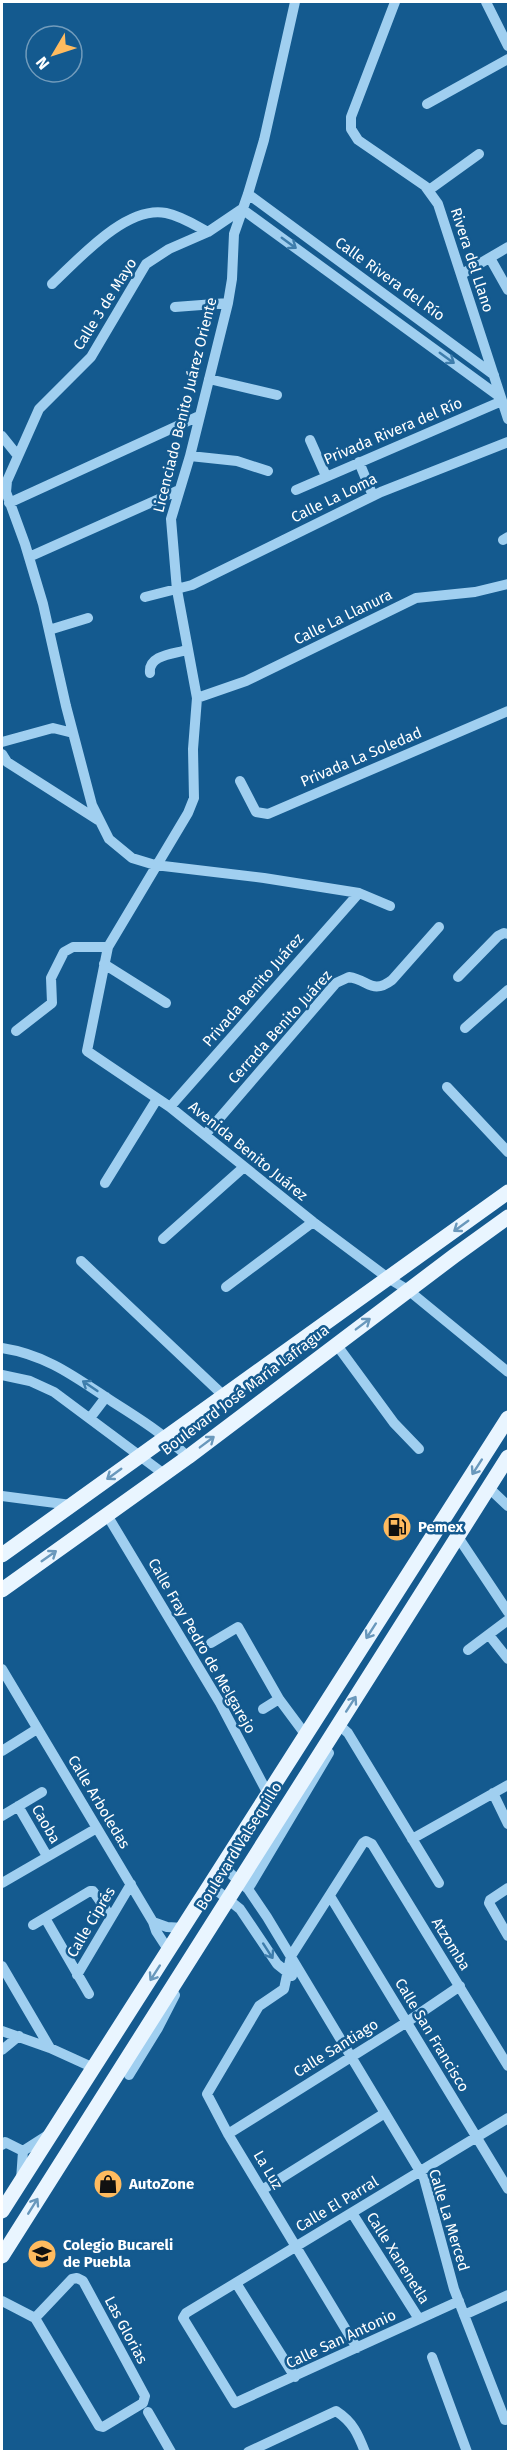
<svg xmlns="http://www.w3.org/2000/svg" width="510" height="2453" viewBox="0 0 510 2453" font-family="'Fira Sans',sans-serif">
  <rect width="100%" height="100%" fill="#145a8f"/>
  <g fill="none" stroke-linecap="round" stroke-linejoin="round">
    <path stroke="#a0cff0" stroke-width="10" d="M295,2L264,140L248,194L234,234L232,279L228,303L190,456L171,519L177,590L197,698L193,749L194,798L188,813L108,947L87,1051L170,1107L313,1222L388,1278L408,1290L508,1372
      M395,2L351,117V129L358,140L425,186L438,204L508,419
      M486,2L508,46
      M427,104L508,59
      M429,190L479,154
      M248,194L494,375
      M242,209L208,232L169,249L146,264L91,357L39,409L7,481L6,492L25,544L43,604L66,706L92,805L109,839L132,858L155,865L264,878L359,893L390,906
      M242,209L500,397
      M490,258L508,290
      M462,274L508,247
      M52,284C79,259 126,205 166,213C181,216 195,225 208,232
      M175,307L228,303
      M209,379L277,395
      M2,436L18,456
      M310,440L326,476
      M190,456L237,461L268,471
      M359,462L373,496
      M296,490L502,401
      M9,503L199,416
      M503,540L508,537
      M29,557L179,490
      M145,597L192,585L381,492L508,442
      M49,630L88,618
      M150,673C148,655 173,654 187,650
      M197,698L246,681L416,598L475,592L508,584
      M2,742L53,728L73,733
      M2,754L7,762L98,820
      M240,781L256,812L268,814L508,711
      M104,964L166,1003
      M458,977L498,936L504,933L508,934
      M465,1028L508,990
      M16,1031L52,1003L51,978L64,952L73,947H108
      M447,1087L508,1152
      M170,1107L359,893
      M205,1135L336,983L349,977C369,980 372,995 392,980L439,927
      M105,1183L157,1099
      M163,1239L244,1167
      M81,1261L224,1396
      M226,1287L313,1222
      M336,1344L394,1423L419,1449
      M2,1348C47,1355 75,1377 113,1402C140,1419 165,1435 188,1457
      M2,1375L30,1381L54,1392L164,1474
      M90,1418L106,1397
      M489,1488L508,1506
      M2,1496L71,1505
      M107,1515L220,1703L268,1794
      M458,1537L508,1612
      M489,1635L508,1659
      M211,1643L238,1627L279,1699L305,1734
      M468,1650L508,1620
      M2,1669L153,1922L156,1931L169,1951
      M263,1709L279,1699
      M338,1724L348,1733L439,1883
      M2,1751L37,1729
      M493,1793L508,1824
      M18,1806L47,1856
      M2,1816L42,1792
      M412,1839L508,1785
      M222,1866L248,1889L267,1917L424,2178L454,2289L505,2420
      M2,1883L97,1828
      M210,1885L240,1909L277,1964L292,1976
      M508,1888L490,1900L489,1903L508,1936
      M248,1889L329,1753
      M330,1896L508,2189
      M45,1918L89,1994
      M153,1922L167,1927L184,1928
      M33,1925L90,1891H93L111,1917
      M2,1966L50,2048
      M77,1975L131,1884
      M2,2031L50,2048L94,2068
      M2,2050L19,2036
      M129,2075L158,2028L175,1995
      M228,2134L407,2022L460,1986
      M2,2145L5,2142L23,2151
      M21,2180L23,2151L48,2135
      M262,2190L385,2113
      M352,2213L419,2319
      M236,2283L295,2377
      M2,2301L35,2318L99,2426L103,2427L143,2403L145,2396L83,2281L77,2278L72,2279L35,2318
      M459,2301L235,2403L183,2318L186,2313L508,2118
      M464,2315L508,2295
      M357,2348L228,2134L207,2094L259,2006L284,1989L291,1956L363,1843L366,1841L372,1844L508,2066
      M432,2357L467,2452
      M148,2412L171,2452
      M248,2452L336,2411C353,2422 358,2434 365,2452"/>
    <path stroke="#e9f5ff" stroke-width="15" d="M2,1555L508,1192
      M2,1590L188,1457L454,1256L508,1217
      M2,2211L508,1418
      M2,2256L508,1457"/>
  </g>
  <defs><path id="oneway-shaft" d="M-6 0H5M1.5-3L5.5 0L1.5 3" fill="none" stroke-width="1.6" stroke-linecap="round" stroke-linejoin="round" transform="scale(1.5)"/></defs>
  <g stroke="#3e7dac">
    <use href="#oneway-shaft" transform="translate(289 243) rotate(36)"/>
    <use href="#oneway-shaft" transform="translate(447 358) rotate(36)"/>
    <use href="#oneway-shaft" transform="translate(90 1386) rotate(-146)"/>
    <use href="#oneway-shaft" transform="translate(268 1951) rotate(57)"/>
  </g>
  <g stroke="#6998bc">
    <use href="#oneway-shaft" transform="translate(461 1226) rotate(144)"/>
    <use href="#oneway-shaft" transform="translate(363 1324) rotate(-37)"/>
    <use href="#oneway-shaft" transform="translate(207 1442) rotate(-37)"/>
    <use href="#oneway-shaft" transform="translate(477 1467) rotate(123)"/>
    <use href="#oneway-shaft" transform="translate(114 1474) rotate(144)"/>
    <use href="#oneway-shaft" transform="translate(49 1556) rotate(-35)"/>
    <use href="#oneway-shaft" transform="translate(371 1631) rotate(123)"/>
    <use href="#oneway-shaft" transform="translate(351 1704) rotate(-57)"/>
    <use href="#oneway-shaft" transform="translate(155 1973) rotate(123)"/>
    <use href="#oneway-shaft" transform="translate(33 2206) rotate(-58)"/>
  </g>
  <defs>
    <g id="fuel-disc" transform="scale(1.5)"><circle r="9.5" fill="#ffbb5f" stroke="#145a8f"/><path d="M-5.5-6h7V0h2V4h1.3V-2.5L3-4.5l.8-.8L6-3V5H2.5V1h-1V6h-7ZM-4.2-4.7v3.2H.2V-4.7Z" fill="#111"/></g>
    <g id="shop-disc" transform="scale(1.5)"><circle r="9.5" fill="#ffbb5f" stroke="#145a8f"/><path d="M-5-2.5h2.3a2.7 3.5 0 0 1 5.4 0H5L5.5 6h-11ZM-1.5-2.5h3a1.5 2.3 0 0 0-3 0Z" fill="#111"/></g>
    <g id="school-disc" transform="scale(1.5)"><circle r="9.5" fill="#ffbb5f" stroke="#145a8f"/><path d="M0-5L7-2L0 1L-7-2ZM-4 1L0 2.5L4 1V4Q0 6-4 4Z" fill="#111"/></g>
  </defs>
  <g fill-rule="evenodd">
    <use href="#fuel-disc" x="397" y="1527"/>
    <use href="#shop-disc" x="108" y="2184"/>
    <use href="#school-disc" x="42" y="2254"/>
  </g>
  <g text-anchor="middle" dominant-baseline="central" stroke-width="5" stroke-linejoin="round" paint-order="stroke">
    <g font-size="15" fill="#fff" stroke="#145a8f">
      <text transform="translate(472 260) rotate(72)">Rivera del Llano</text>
      <text transform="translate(390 279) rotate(36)">Calle Rivera del Río</text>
      <text transform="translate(105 304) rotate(-58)">Calle 3 de Mayo</text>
      <text transform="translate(185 405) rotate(-76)">Licenciado Benito Juárez Oriente</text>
      <text transform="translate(393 431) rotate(-23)">Privada Rivera del Río</text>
      <text transform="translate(334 498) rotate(-26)">Calle La Loma</text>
      <text transform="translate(343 617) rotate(-26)">Calle La Llanura</text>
      <text transform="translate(361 757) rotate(-23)">Privada La Soledad</text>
      <text transform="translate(253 990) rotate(-49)">Privada Benito Juárez</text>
      <text transform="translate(280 1027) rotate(-48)">Cerrada Benito Juárez</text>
      <text transform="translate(248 1151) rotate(39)">Avenida Benito Juárez</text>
      <text transform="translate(245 1390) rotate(-37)">Boulevard José María Lafragua</text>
      <text transform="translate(202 1646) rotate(60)">Calle Fray Pedro de Melgarejo</text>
      <text transform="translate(99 1802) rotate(59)">Calle Arboledas</text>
      <text transform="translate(46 1824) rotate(60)">Caoba</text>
      <text transform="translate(239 1846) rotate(-58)">Boulevard Valsequillo</text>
      <text transform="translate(91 1922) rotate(-59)">Calle Ciprés</text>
      <text transform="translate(451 1944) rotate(58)">Atzomba</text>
      <text transform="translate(432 2035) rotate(59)">Calle San Francisco</text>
      <text transform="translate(336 2048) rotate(-32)">Calle Santiago</text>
      <text transform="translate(268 2170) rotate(59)">La Luz</text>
      <text transform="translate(337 2204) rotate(-31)">Calle El Parral</text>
      <text transform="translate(449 2220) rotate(73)">Calle La Merced</text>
      <text transform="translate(398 2258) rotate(58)">Calle Xanenetla</text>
      <text transform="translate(126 2330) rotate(62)">Las Glorias</text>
      <text transform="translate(341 2339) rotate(-25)">Calle San Antonio</text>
    </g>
    <g font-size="15" font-weight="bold" fill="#fff" stroke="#145a8f" text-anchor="start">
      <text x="418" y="1527">Pemex</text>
      <text x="129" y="2184">AutoZone</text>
      <text x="63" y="2245">Colegio Bucareli<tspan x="63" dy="17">de Puebla</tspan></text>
    </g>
  </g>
  <rect width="510" height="2453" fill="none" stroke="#ffffff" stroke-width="6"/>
  <g transform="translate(54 54) rotate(231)"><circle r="28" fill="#145a8f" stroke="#729cbc" stroke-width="1.5"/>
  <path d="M0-4.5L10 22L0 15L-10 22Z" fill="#ffbb5f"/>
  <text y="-9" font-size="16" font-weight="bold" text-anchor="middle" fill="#ffffff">N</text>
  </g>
</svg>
